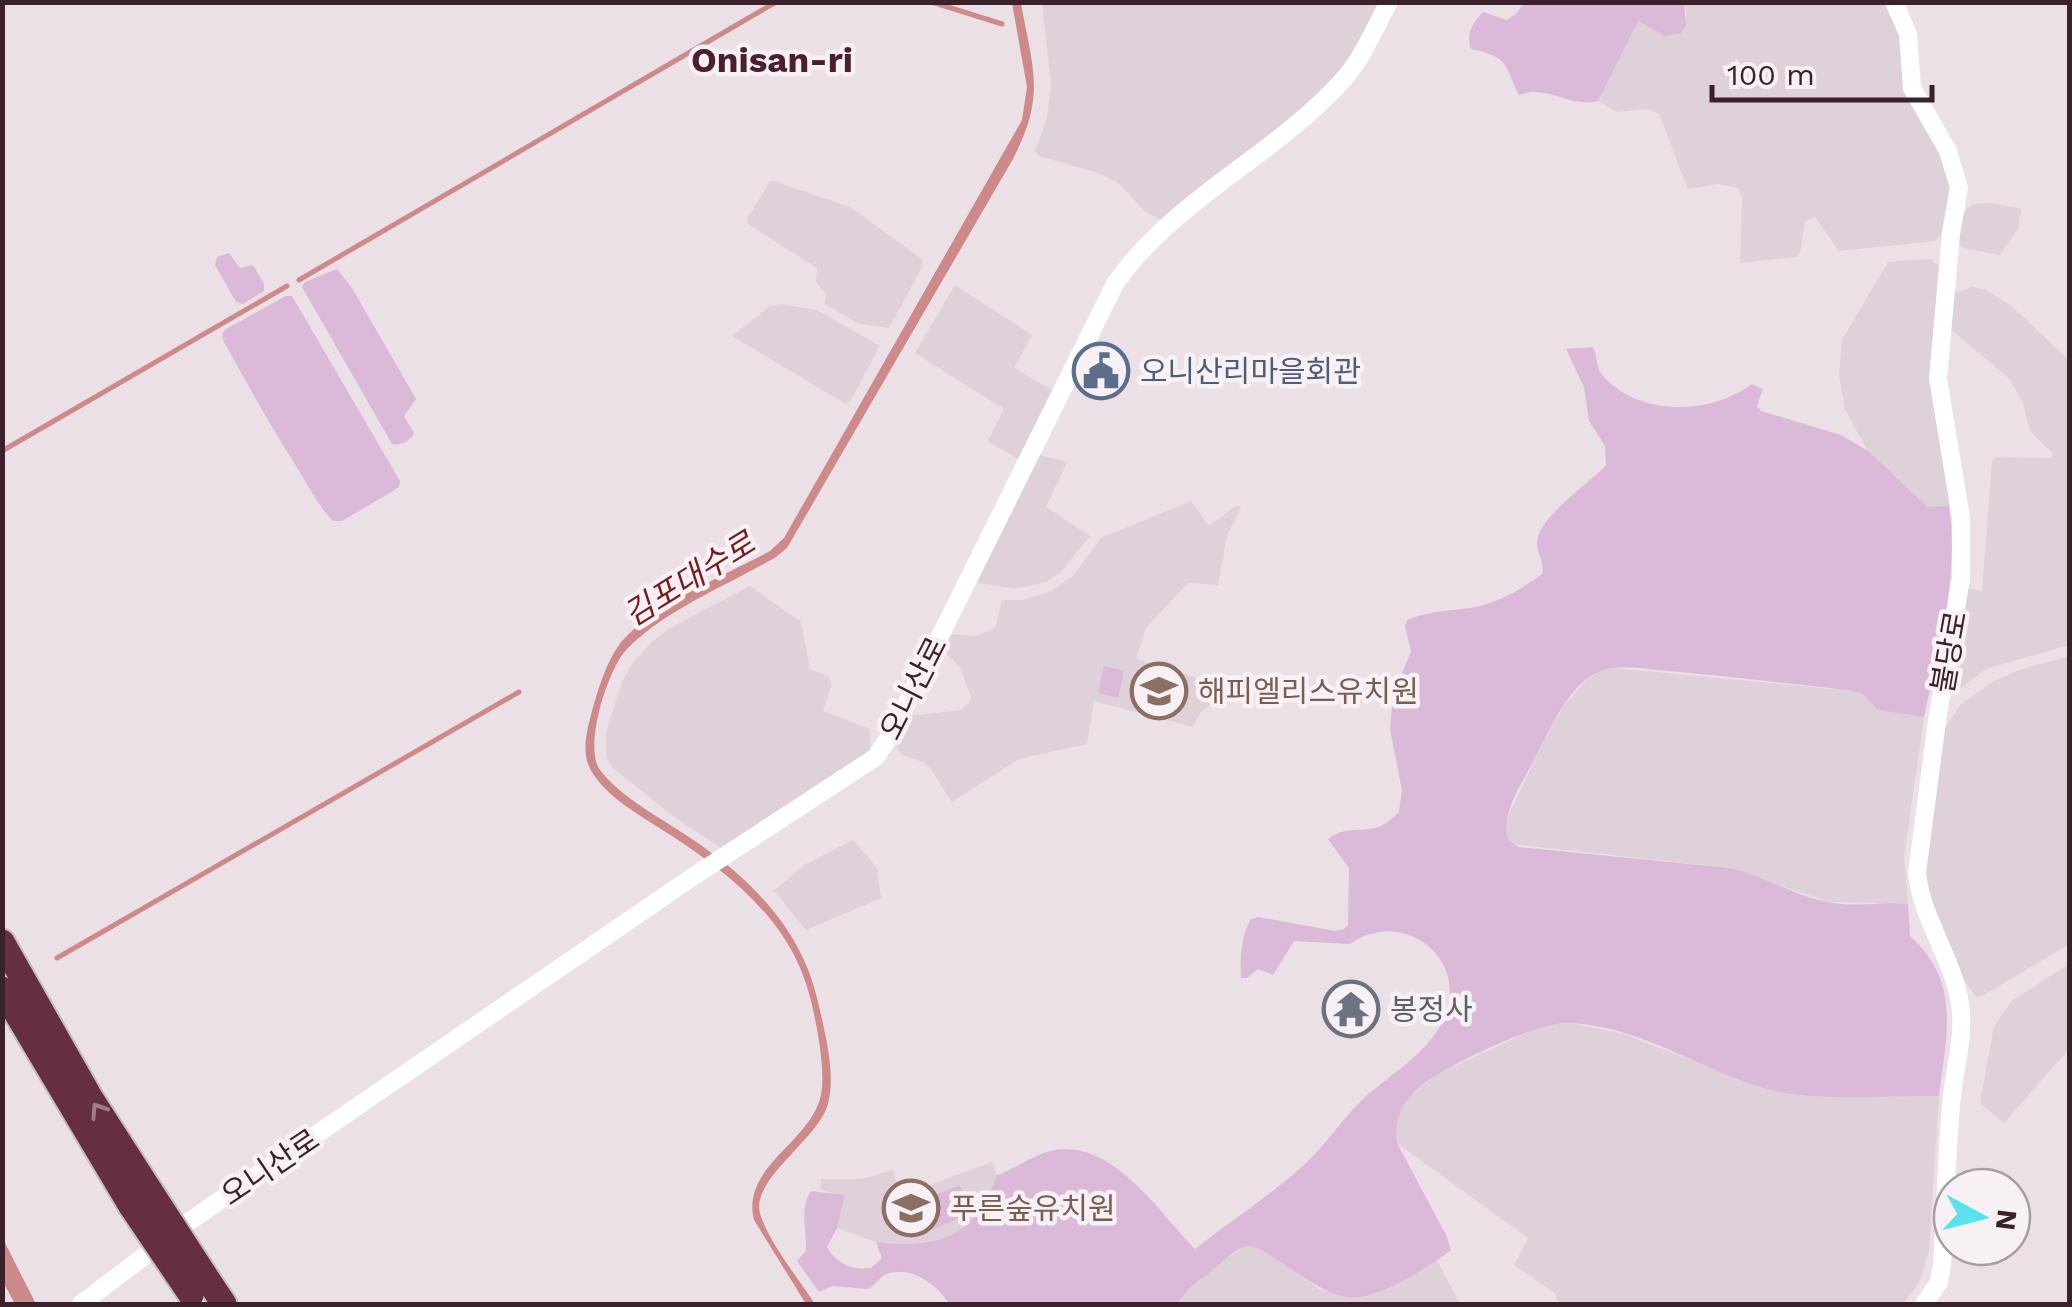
<svg xmlns="http://www.w3.org/2000/svg" width="2072" height="1307" viewBox="0 0 2072 1307" font-family="'Work Sans','Noto Sans KR',sans-serif">
  <rect width="100%" height="100%" fill="#eae0e6"/>
  <path fill="#ded1d9" d="M1042,3H1379L1342,71L1292,118L1161,220L1146,212L1117,182L1098,173L1039,156L1035,151L1047,118L1051,84Z
    M1684,3H1888L1950,185L1941,235L1935,241L1839,251L1815,217L1805,222L1800,253L1796,257L1740,263L1742,198L1738,188L1718,184L1688,189L1659,114L1647,109L1617,112L1598,101L1638,21L1665,36L1687,15Z
    M771,180L850,207L922,259V267L889,328L857,323L825,304L826,294L816,282L817,268L748,224L747,219Z
    M1991,203L2021,209L2018,229L2000,255L1964,248L1957,243L1962,217L1967,209L1973,204Z
    M1930,259L1940,267L1949,506L1937,508H1928L1915,499L1868,451L1845,409L1839,375L1842,340L1888,262Z
    M955,285L1032,335L1014,368L1054,391L1018,459L988,441L1004,409L915,353Z
    M1973,287L1986,290L2009,304L2070,361L2069,645L1986,669L1957,691L1950,689L1965,588L1982,591L1992,461L1996,457L2051,458L2053,454L2030,431L2023,403L2010,379L1949,328L1954,293Z
    M781,304L817,310L880,346L851,400L846,404L732,336L770,306Z
    M1036,454L1067,462L1046,507L1090,536L1060,573L1046,582L1014,589L975,582Z
    M1191,501L1209,526L1237,505L1241,508L1227,535L1218,585L1188,583L1146,628L1136,659L1224,686L1221,696L1201,712L1193,727L1094,701L1087,744L1019,759L952,802L931,769L923,762L902,755L897,749L896,741L910,716L961,710L969,703L971,696L960,667L942,650L950,634L976,636L995,628L1002,600H1022L1050,592L1074,575L1101,538Z
    M750,586L801,622L810,669L828,676L832,684L823,711L870,729V750L747,836L721,848L677,819L613,768L606,757V732L622,682L633,662L652,642L670,628Z
    M2069,656V944L1984,995L1976,997L1962,977L1939,929L1925,883L1924,863L1944,730L1960,705L1994,681L2019,670Z
    M1614,668L1854,691L1862,693L1878,710L1924,717L1904,857L1908,904L1829,902L1729,868L1510,844L1505,833L1508,816L1550,729L1565,704L1588,679L1600,671Z
    M853,840L877,868L881,898L806,930L774,891L804,865Z
    M2069,964V1049L2004,1123L1980,1103L1994,1026L2012,1001Z
    M1569,1023L1624,1034L1755,1085L1869,1095L1939,1096L1929,1251L1920,1281L1903,1304H1559L1555,1293L1514,1265L1528,1238L1397,1143L1395,1129L1398,1113L1408,1097L1436,1075L1524,1034L1550,1025Z
    M992,1162L997,1175L992,1190L971,1221L961,1232L930,1244L876,1242L837,1228L845,1196L820,1190L821,1179H862L893,1170L898,1189L908,1193Z
    M1259,1245L1320,1290L1400,1282L1437,1260L1460,1304H1177L1183,1295L1220,1263L1245,1246Z"/>
  <path fill="#dbb9d8" d="M1524,3H1684L1686,26L1681,33L1665,36L1638,21L1598,101C1568,108 1547,84 1519,95C1504,66 1511,57 1471,49C1466,33 1472,24 1483,12L1507,20L1516,14Z
    M229,253L240,268L253,265L264,284V291L243,304L236,302L215,265L217,257Z
    M337,269L352,288L416,399L404,416L414,433C410,441 401,446 392,444L302,287L305,282Z
    M286,296H292L400,481L399,487L393,491L342,521H333C319,507 309,487 298,469C271,427 247,384 223,340L222,334L226,329Z
    M1593,347C1598,357 1595,367 1603,376C1639,417 1711,415 1752,384L1763,389L1757,406L1761,411L1841,435L1868,451L1927,507L1949,506C1959,578 1939,647 1924,717L1878,710L1862,693L1854,691C1793,684 1732,677 1670,671C1650,670 1621,663 1601,671C1568,683 1549,732 1533,762C1522,783 1500,814 1508,840L1518,847L1729,868C1765,876 1792,895 1828,902C1855,908 1882,901 1908,904L1910,936C1962,982 1946,1037 1939,1096C1893,1095 1823,1101 1779,1092C1708,1076 1643,1025 1569,1023C1539,1022 1469,1056 1442,1072C1413,1088 1392,1109 1397,1143L1446,1235L1451,1250C1426,1268 1378,1301 1347,1297C1314,1293 1262,1242 1247,1246C1237,1248 1224,1260 1216,1267C1202,1279 1186,1289 1177,1304H949C938,1285 911,1265 887,1274C879,1277 876,1285 868,1289L833,1286L819,1292L797,1261L806,1251C807,1231 799,1209 811,1191L845,1195L837,1228L827,1247C838,1265 852,1270 871,1268L882,1258L876,1242C939,1248 974,1240 997,1175C1018,1168 1039,1150 1062,1149C1117,1146 1162,1215 1195,1249C1232,1220 1271,1195 1305,1164C1325,1145 1341,1121 1361,1101C1385,1078 1415,1062 1435,1034C1482,968 1407,903 1350,944L1294,941L1273,975L1258,969L1247,978H1241C1240,958 1241,936 1251,919L1259,917L1335,931L1344,929L1348,925L1349,868L1328,839C1353,820 1372,842 1399,812L1402,790L1390,729L1393,696L1411,651L1405,627L1407,620C1428,611 1448,611 1470,608C1498,603 1520,590 1542,574C1545,561 1537,555 1537,543C1537,518 1590,483 1606,465L1605,446L1589,421L1584,387L1566,349Z
    M1104,666L1124,671L1118,698L1098,693Z
    M960,1185L972,1213L929,1231L917,1203Z"/>
  <path fill="#ce898a" d="M1012,3H1021C1033,70 1046,95 1013,159L787,548L776,557C727,586 668,608 627,649C608,668 583,747 600,770C619,795 652,813 678,830C743,871 801,924 818,1002C825,1033 837,1077 827,1107C816,1140 751,1180 760,1213C766,1238 800,1281 815,1304H806L754,1220C741,1168 807,1144 820,1099C827,1075 817,1026 811,1001C792,920 727,871 661,829C636,813 599,792 588,764C582,747 588,727 592,711C598,690 605,666 617,648C643,609 728,574 770,551L784,538L1022,120L1027,87Z
    M3,1239L36,1304H15L3,1282Z"/>
  <g fill="none" stroke-linecap="round" stroke-linejoin="round">
    <path stroke="#ce898a" stroke-width="5" d="M932,2L1002,24
      M299,280L776,2
      M2,451L287,286
      M57,958L519,692"/>
    <g stroke="#c4bcc0" stroke-width="29">
      <path id="highway" d="M2,942L90,1097L151,1192
        M2,989L131,1206
        M208,1280L224,1304"/>
    </g>
    <path stroke="#fff" stroke-width="18" d="M1894,2L1908,34L1912,88L1948,151L1959,188L1951,234L1938,378L1961,518V579L1937,721L1917,873C1922,920 1953,958 1960,1004C1965,1034 1955,1066 1952,1096C1946,1152 1946,1209 1942,1265L1939,1282L1924,1304
      M187,1223L691,878L876,757L893,731L1115,284C1174,199 1273,157 1342,81C1363,58 1374,29 1389,2
      M81,1304L143,1257"/>
    <use href="#highway" stroke="#652e43" stroke-width="25"/>
    <g stroke="#c4bcc0" stroke-width="29" stroke-linecap="butt">
      <path id="highway-bridge" d="M151,1192L208,1280
        M131,1206L191,1295"/>
    </g>
    <use href="#highway-bridge" stroke="#652e43" stroke-width="25"/>
  </g>
  <defs><path id="oneway-chevron" d="M-2-3.5L2.5 0L-2 3.5" fill="none" stroke-width="1.6" stroke-linecap="round" stroke-linejoin="round" transform="scale(2.5)"/></defs>
  <use stroke="#9f7c8a" href="#oneway-chevron" transform="translate(98 1110) rotate(-123)"/>
  <defs>
    <g id="civic-ring" transform="scale(2.875)"><circle r="9.5" fill="#f7f0f5" stroke="#5c6f8a" stroke-width="1.5"/><path d="M-.6-6.5H3V-4.5H.6V-3L4-1V1h2V6H-6V1h2V-1L-.6-3ZM-1.2 2.5V6h2.4V2.5Z" fill="#5c6f8a"/></g>
    <g id="school-ring" transform="scale(2.875)"><circle r="9.5" fill="#f7f0f5" stroke="#8d6e63" stroke-width="1.5"/><path d="M0-5L7-2L0 1L-7-2ZM-4 1L0 2.5L4 1V4Q0 6-4 4Z" fill="#8d6e63"/></g>
    <g id="temple-ring" transform="scale(2.875)"><circle r="9.5" fill="#f7f0f5" stroke="#6b7280" stroke-width="1.5"/><path d="M0-6L5-2H3V0L6.5 2.5H4V6H1.5V3h-3V6H-4V2.5H-6.5L-3 0V-2H-5Z" fill="#6b7280"/></g>
  </defs>
  <g fill-rule="evenodd">
    <use href="#civic-ring" x="1101" y="371"/>
    <use href="#school-ring" x="1159" y="691"/>
    <use href="#temple-ring" x="1351" y="1009"/>
    <use href="#school-ring" x="911" y="1208"/>
  </g>
  <g text-anchor="middle" dominant-baseline="central" stroke-width="9" stroke-linejoin="round" paint-order="stroke">
    <g font-size="30" fill="#4e5e75" stroke="#f7f0f5" text-anchor="start">
      <text x="1140" y="371">오니산리마을회관</text>
    </g>
    <g font-size="30" fill="#3a212c" stroke="#f7f0f5">
      <text transform="translate(1949 652) rotate(-80)">불당로</text>
      <text transform="translate(913 688) rotate(-63)">오니산로</text>
      <text transform="translate(270 1167) rotate(-34)">오니산로</text>
    </g>
    <g font-size="30" fill="#785e54" stroke="#f7f0f5" text-anchor="start">
      <text x="1198" y="691">해피엘리스유치원</text>
      <text x="950" y="1208">푸른숲유치원</text>
    </g>
    <g font-size="30" fill="#5b616d" stroke="#f7f0f5" text-anchor="start">
      <text x="1390" y="1009">봉정사</text>
    </g>
    <g font-size="32" font-style="italic" fill="#741d1e" stroke="#f7f0f5">
      <text transform="translate(689 579) rotate(-32)">김포대수로</text>
    </g>
    <g font-size="35" font-weight="bold" fill="#4b1e31" stroke="#f7f0f5">
      <text x="772" y="60">Onisan-ri</text>
    </g>
  </g>
  <rect width="2072" height="1307" fill="none" stroke="#3a212c" stroke-width="10"/>
  <g transform="translate(1982 1217) rotate(97)"><circle r="48" fill="#f7f0f5" stroke="#ab9da5" stroke-width="2.5"/>
  <path d="M0-8L18 38L0 25L-18 38Z" fill="#5ae3ee"/>
  <text y="-15" font-size="28" font-weight="bold" text-anchor="middle" fill="#3a212c">N</text>
  </g>
  <path d="M1712 85v15h220v-15" fill="none" stroke="#3a212c" stroke-width="5"/>
  <text x="1727" y="85" font-size="30" fill="#3a212c" stroke="#f7f0f5" stroke-width="8" paint-order="stroke">100 m</text>
</svg>
